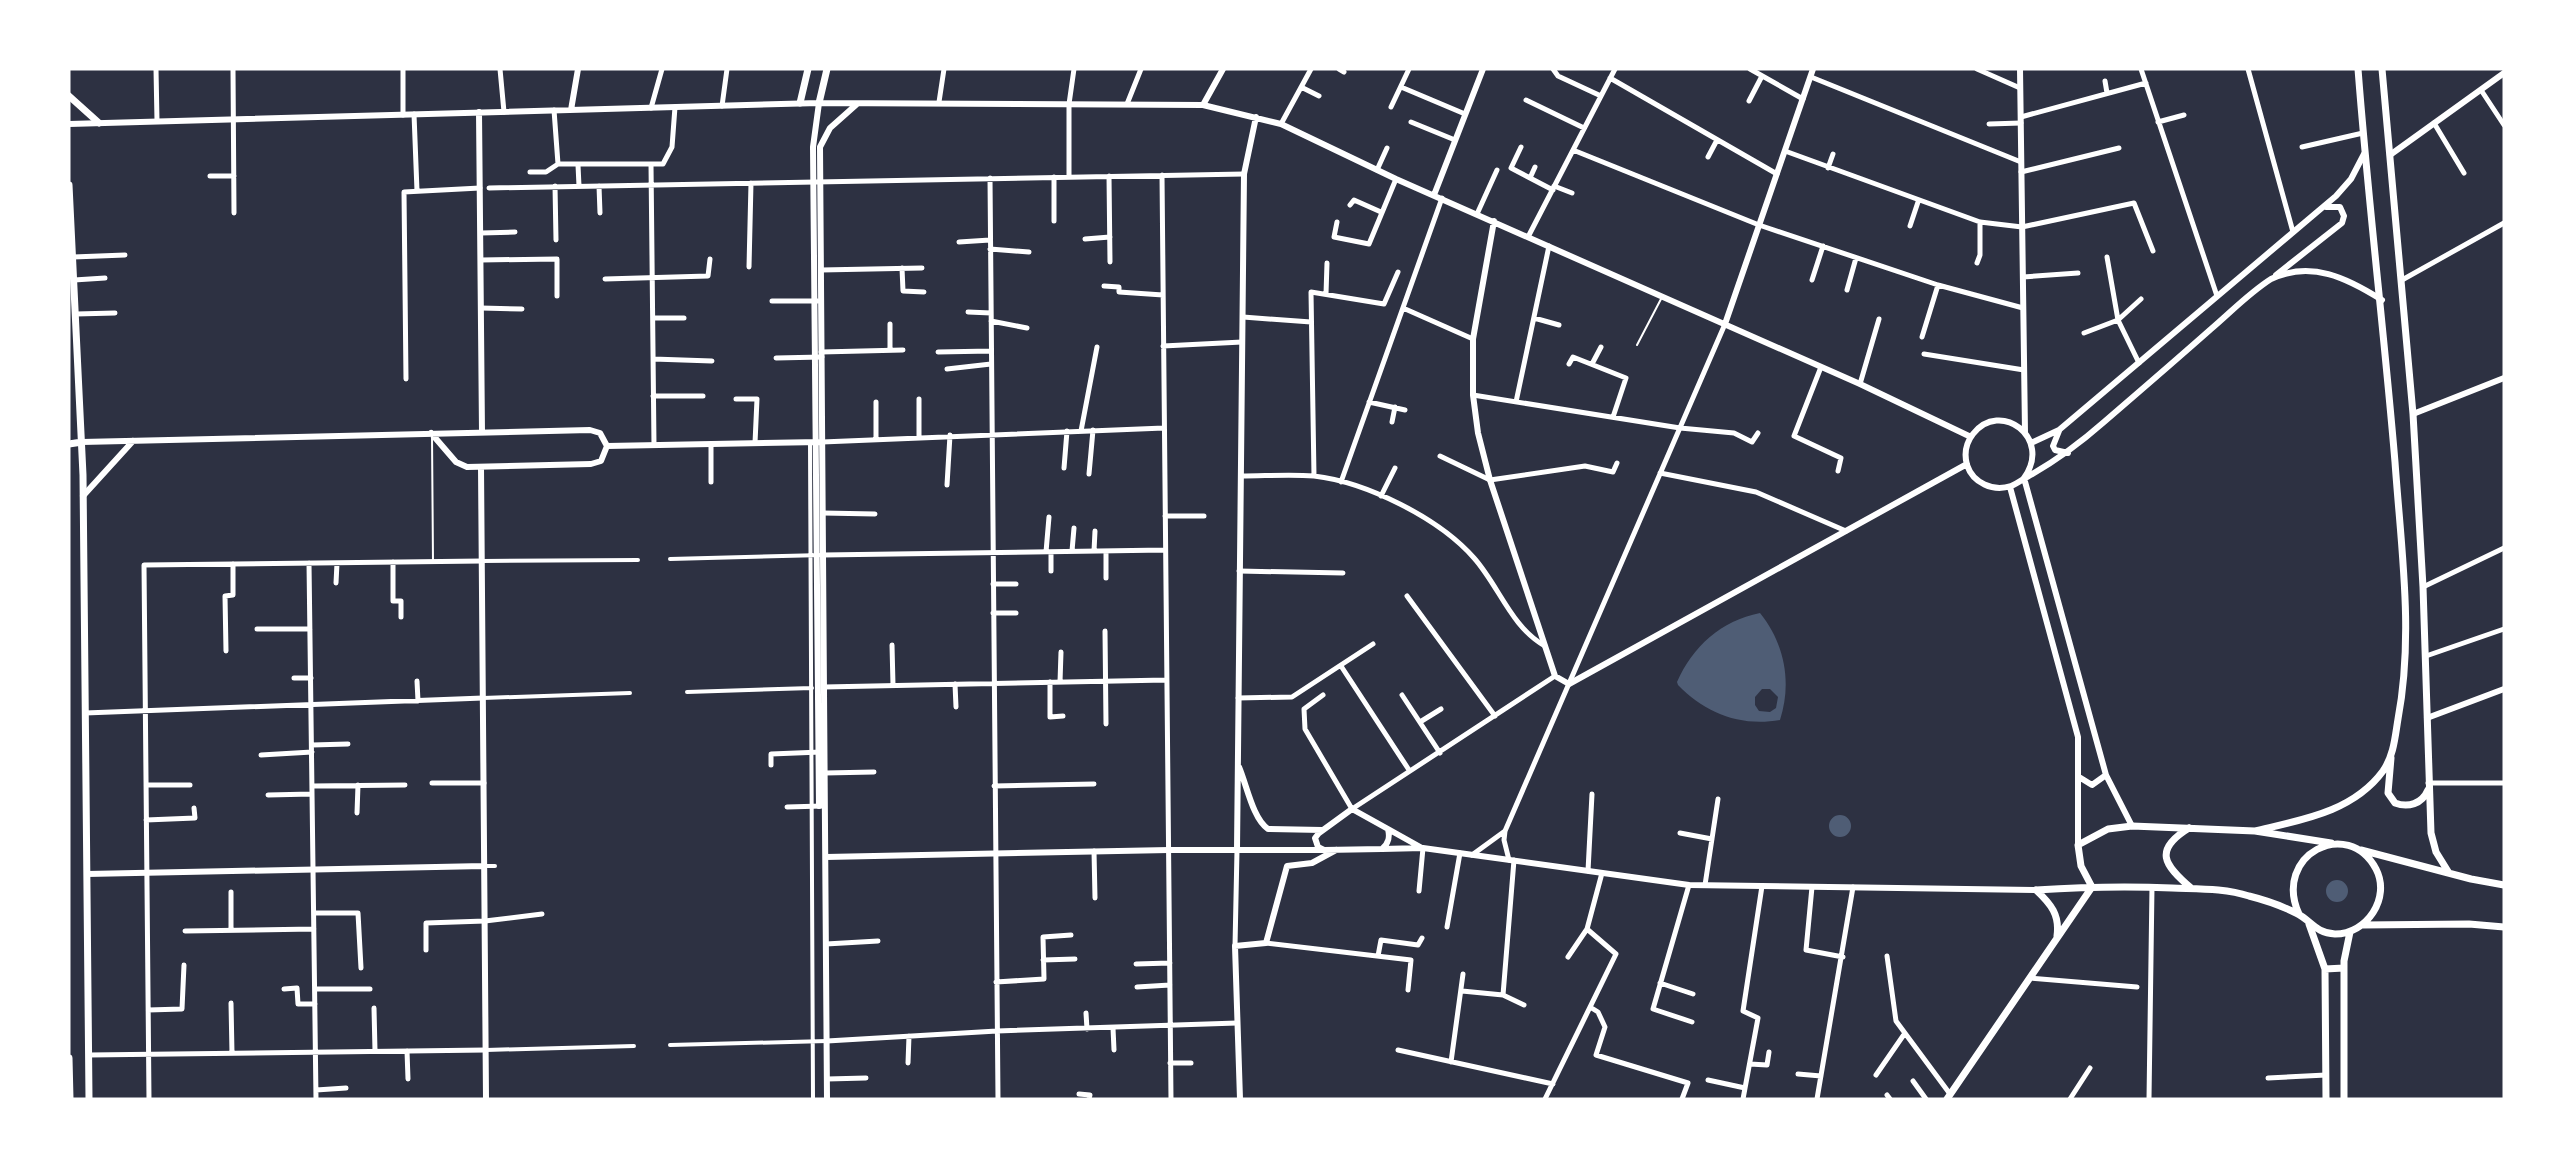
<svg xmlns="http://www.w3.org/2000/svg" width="2573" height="1168" viewBox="0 0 2573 1168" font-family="Spectral,serif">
  <rect width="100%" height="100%" fill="#2d3142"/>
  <path fill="#4f5d75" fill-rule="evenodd" d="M1760,613C1785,644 1792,683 1780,720C1740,727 1705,713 1678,685L1677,682C1693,646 1721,621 1760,613ZM1762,689H1770L1778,697L1776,708L1770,712L1759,711L1755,705V697Z
    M1829 826a11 11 0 1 1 22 0a11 11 0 1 1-22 0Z
    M2326 891a11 11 0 1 1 22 0a11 11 0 1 1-22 0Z"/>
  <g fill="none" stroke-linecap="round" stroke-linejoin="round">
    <path stroke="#fff" stroke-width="2" d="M1637,345L1661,299
      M432,436L433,562"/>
    <path stroke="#fff" stroke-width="4" d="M810,443L813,1099
      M670,559L823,555
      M482,561L638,560
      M687,692L812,688
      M483,698L630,693
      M484,866H495
      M670,1045L827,1041
      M486,1050L634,1046"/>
    <path stroke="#fff" stroke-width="5" d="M156,69L157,121
      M233,69L234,213
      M500,69L504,112
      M1339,69L1344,72
      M1553,69L1558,76L1601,96
      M1750,69L1803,99
      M1977,69L2020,88
      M2141,69L2217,296
      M2248,69L2293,232
      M1811,77L2021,162
      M1610,78L1777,174
      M2105,81L2107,93
      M1301,87L1319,96
      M1401,87L1465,114
      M2481,90L2504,125
      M1526,100L1584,128
      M1749,101L1762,76
      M939,102L944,69
      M1127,104L1141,69
      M722,106L727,69
      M1391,107L1409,69
      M651,108L662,69
      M554,110L558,164
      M414,114L417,191
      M403,115V69
      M2021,117L2146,83
      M1411,122L1455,140
      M2158,122L2184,115
      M2434,123L2464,173
      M1281,124L1311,69
      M1989,124L2021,123
      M1521,147L1511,168L1553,190
      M2302,147L2363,133
      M1573,150L1759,225L1938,285L2023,308
      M1785,151L1980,222L2022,227L2134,203L2153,251
      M1708,157L1717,140
      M558,164H651
      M578,165L579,186
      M1828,168L1833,154
      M1377,170L1387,148
      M530,172H546L558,164
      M2021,172L2119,148
      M1162,175L1171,1099
      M210,176H234
      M1109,176L1110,262
      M1054,177V221
      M1069,177V104L1074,69
      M990,178L998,1099
      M1530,178L1535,167
      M555,186L556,240
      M599,186L600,213
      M1554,186L1572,193
      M489,188L1244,174
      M1350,205L1354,200L1381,212
      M1477,214L1497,170
      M1337,222L1334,237L1369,244L1396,179
      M1910,226L1918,202
      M481,233L515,232
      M1528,237L1615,69
      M1085,239L1110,237
      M959,242L990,240
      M990,249L1029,252
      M73,257L125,255
      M2107,257L2118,320L2139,363
      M481,260L557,259V296
      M1977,263L1980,255V222
      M749,267L751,183
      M902,268L903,291L924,292
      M821,270L922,268
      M2023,277L2078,273
      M605,279L708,276L710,259
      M74,280L105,278
      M1812,280L1823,246
      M2402,280L2504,223
      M1104,286L1119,287V292L1163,295
      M1847,290L1856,258
      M1326,294L1327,263
      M772,301H818
      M481,308L522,309
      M1403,308L1473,339
      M968,312L991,313
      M76,314L115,313
      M1243,317L1311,322
      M653,318H684
      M1534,318L1559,325
      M991,321L1027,328
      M890,324V350
      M2084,333L2118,320L2141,299
      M1922,337L1938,285
      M1163,346L1242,342
      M821,352L903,350
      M938,352L991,351
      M1924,354L2024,370
      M776,358L822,357
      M653,359L712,361
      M1569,364L1573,357L1626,378L1613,417
      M1592,364L1601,347
      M1821,367L1794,436L1841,458L1838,471
      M947,369L991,364
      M406,379L404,192L480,188
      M1860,384L1879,319
      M1473,395L1680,428L1734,433L1752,442L1758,433
      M653,396H703
      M736,399H757L755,443
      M919,399V436
      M1369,402L1405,410
      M1516,402L1549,246
      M1392,422L1395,407
      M1081,431L1097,347
      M876,438V402
      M822,442L1164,428
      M711,444V482
      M654,445L651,164H663L672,147L675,107
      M1440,456L1490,480L1585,466L1613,472L1617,463
      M1064,468L1067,431
      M1660,473L1756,492L1846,531
      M1089,474L1093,430
      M1241,476C1265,476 1290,474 1314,476C1366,482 1439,518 1474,558C1499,586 1511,627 1545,646
      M1314,476L1311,292L1384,304L1398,272
      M1341,482L1442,198
      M947,485L950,435
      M1381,496L1395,468
      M823,513L875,514
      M1165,516H1204
      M1072,551L1074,528
      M1094,551L1095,531
      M1046,552L1049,517
      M823,555L1165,550
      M393,562V601H401V617
      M309,563L316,1099
      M1051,571V552
      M1239,571L1343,573
      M1106,578V551
      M336,583L337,563
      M993,584H1016
      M2423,587L2504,548
      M1407,596L1495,716
      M993,613H1016
      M257,629H310
      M1105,631L1106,724
      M892,645L893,685
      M226,651L225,596L233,595V564
      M2426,656L2504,629
      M1341,666L1409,770
      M294,678H311
      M417,681L418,701
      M1050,682V717L1063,716
      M1060,682L1061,652
      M955,684L956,707
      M824,687L1166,680
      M1323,695L1304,709L1305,729L1352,809L1555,676
      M1402,695L1440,753
      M1238,698L1292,697L1373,644
      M85,713L483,698
      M1420,722L1441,709
      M312,745L348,744
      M261,755L312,752
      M771,765V754L821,752
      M825,773L874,772
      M432,783H484
      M2428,783H2504
      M146,785H190
      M312,786L405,785
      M994,786L1094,784
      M268,795L312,794
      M787,807L822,806
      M357,813L358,785
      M146,820L195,818L194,808
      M1680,833L1712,839
      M1094,851L1095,898
      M1472,855L1505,831
      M1509,860L1504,840L1505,831L1725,324
      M1588,871L1592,794
      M1689,885L1653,1009L1692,1022
      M1705,885L1718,799
      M1812,887L1806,950L1843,957
      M1419,891L1423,848
      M231,892V930
      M314,913H358L361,968
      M1447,927L1460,853
      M185,931L314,929
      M1266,943L1411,960L1408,990
      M826,944L878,941
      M1235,946L1237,850
      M426,950V923L485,921L542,914
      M1378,956L1381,940L1418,945L1422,938
      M1887,956L1896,1021L1950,1094
      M1568,957L1587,929
      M1043,960L1075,959
      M1136,964L1170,963
      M2030,978L2137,987
      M996,982L1044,979L1043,937L1071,935
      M1660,983L1693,994
      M1137,987L1170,985
      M284,989L297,988L298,1004H315
      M315,989H370
      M1462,991L1503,995L1514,860
      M1503,995L1524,1005
      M231,1003L232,1053
      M1590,1007L1598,1012L1605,1027L1596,1055L1688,1083L1682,1099
      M374,1008L375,1051
      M148,1010L182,1009L184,965
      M1086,1013L1087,1029
      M1113,1028L1114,1050
      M827,1041L997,1031L1237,1023
      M1398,1050L1553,1084
      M407,1051L408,1079
      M89,1055L486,1050
      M1451,1062L1463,974
      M908,1063L909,1036
      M1170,1063H1191
      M1750,1064L1767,1065L1769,1052
      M1798,1074L1821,1076
      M1876,1075L1905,1033
      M2268,1078L2326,1075
      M827,1079L866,1078
      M1708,1080L1745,1088
      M1913,1081L1926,1099
      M316,1090L346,1088
      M1079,1094L1090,1095L1089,1099
      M1887,1095L1890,1099
      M149,1099L144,565L482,561
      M1545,1099L1616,954L1587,929L1602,873
      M1743,1099L1758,1018L1743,1011L1762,886
      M1817,1099L1853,887
      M2070,1099L2090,1068
      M2149,1099L2152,887"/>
    <path stroke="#fff" stroke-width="6" d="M2020,69L2025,432
      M1203,105L1223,69
      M571,110L578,69
      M479,112L482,432
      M69,124L819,103L1203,105L1281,124L1396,179L1860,384L1971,437
      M2390,155L2504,73
      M1434,195L1483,69
      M1494,221L1473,339V395L1478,433L1490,480L1555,676L1569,684L1967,464
      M2276,275L2342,223L2344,216L2340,207H2326
      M1725,324L1813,69
      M2413,414L2504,378
      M2059,431L2053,446L2055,450L2068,453
      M82,442L590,430L600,433L607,446L601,461L591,464L467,467L456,462L431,433
      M2031,443L2059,430L2336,196L2351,179L2364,154
      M607,446L820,442
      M481,467L486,1099
      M2024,478C2053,438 2000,399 1973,434C1966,443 1964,454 1967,465C1973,483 1993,492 2011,486C2017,484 2021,480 2027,477C2056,461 2079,444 2104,422C2140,391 2176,360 2211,329C2231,312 2249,293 2271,279C2311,260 2347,278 2382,300
      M2024,478L2106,775L2132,826
      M2010,487L2078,737V845
      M83,496L133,441
      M2427,718L2504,689
      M1239,767C1247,786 1253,819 1268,829L1322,830
      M2079,777L2092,785L2106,775
      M819,806L813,147L819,103
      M1352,809L1388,829C1390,837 1389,843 1382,849L1324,850L1318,847L1315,838L1319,833Z
      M1388,829L1422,848
      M1382,849L1423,848L1689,885L2036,890
      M1237,850L1244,174L1256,117
      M826,857L1169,850H1324
      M87,874L484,866
      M827,1099L820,147L830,128L857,104
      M1240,1099L1235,946L1266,943L1287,866L1312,863L1336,850"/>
    <path stroke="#fff" stroke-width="7" d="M2382,69L2413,414L2423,587L2431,833L2436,852L2449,873
      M69,96L99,123
      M800,103L808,69
      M819,103L827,69
      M69,185L83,475L89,1099
      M69,444L82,442
      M2391,758L2388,793L2395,803C2408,808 2422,804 2428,790
      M2189,828C2153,850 2164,865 2191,888
      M2255,831C2301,820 2353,812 2383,771C2394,755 2395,737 2398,719C2414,634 2401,548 2395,462C2384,331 2368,200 2358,69
      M2361,850L2471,879L2504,885
      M2092,887L2081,866L2078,845L2108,829L2132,826L2255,831L2331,843
      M2036,890C2082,887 2127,886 2172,888C2198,889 2225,888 2249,896C2265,900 2282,906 2296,913C2311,920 2315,933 2335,934C2367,934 2391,898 2376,869C2348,816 2272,855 2299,914
      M2036,890C2051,904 2060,915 2057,936
      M2309,924L2325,969L2326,1099
      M2362,925L2469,924L2504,927
      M2325,969L2344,968
      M69,1058L70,1099
      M1947,1099L2092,887
      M2344,1099V961L2350,932"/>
  </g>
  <rect width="2573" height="1168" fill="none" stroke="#ffffff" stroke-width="141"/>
</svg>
